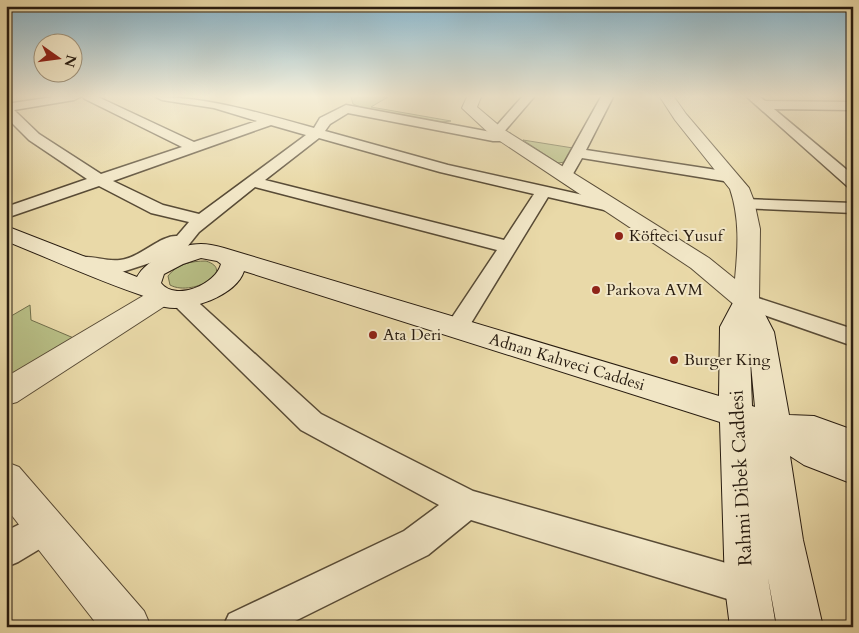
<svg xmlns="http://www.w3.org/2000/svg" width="859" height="633" viewBox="0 0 859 633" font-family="Cardo,serif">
  <rect width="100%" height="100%" fill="#e9d9a8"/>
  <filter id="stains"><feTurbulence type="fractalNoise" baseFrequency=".004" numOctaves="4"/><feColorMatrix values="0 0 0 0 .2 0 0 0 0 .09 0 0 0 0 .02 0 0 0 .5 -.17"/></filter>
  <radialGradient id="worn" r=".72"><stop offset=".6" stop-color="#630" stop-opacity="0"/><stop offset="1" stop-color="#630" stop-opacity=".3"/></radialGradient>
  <path fill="#b8bf86" stroke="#706e4b" d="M351,97H388L371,107L451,121L442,122L363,108L353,104Z
    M523,140L573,148L565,162L558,163Z
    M206,261C237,271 192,297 170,285L168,276C177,264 191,261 206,261Z
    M30,305L31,320L76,339L6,381V319Z"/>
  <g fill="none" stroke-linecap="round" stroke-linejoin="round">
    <g stroke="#584b36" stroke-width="3">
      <path id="minor" d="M53,97H80L74,100L14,110L39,134L101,174L182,147L85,99L83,97H98L194,142L257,121L214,108L162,100L156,97C211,97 262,114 314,128L320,118L346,105L491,132L522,97H534L503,133L510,134L512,137L505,141H493L348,113L330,124L325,131L448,165L619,203L622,207L619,211L613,212L548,197L465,333L457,336L449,333L445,328L497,250L255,187L199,232L171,267L164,269L157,267L154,263L156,261L122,272L74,266L71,262L74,258C90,254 105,262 120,260C140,258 160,235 177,236L189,222L151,213L99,186L6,218V207L87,179L29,140L6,117V104ZM271,125L306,135L199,214L163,205L113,181ZM319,138L440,172L534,194L504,240L265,180Z
        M601,97H613L586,150L730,172L735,174L738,177L735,180L730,182L582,158L570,179H560L557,176Z
        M747,97H760L765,101L853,102V110L774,109L853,175V188L847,186Z
        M745,199L853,203V213L739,208L737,204L739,200Z
        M181,292L189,294L321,414L473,491L747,569L760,574L765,587L760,600L747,605L471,520L428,555L283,627H223L229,614L404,531L439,505L301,430L173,304L170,299L173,294Z
        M746,294L853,329V346L738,306L735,301L738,296Z
        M46,511L58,516L62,527L58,538L18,562L6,567V531Z"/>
    </g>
    <g stroke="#584b36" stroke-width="2">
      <path id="tertiary" d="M467,97H481L477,107L503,129L709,258L735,279C738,248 740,219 730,189L675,120L660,97H674L686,114L749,188L754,201L760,229L759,301L755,307L746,309L737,307L691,268L491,135L462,108Z
        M162,288L171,290L175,296L171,302L17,402L6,405V377L153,290Z
        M6,462L19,467L144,611L151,627H99L6,508Z"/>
    </g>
    <g stroke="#281c10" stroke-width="2">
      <path id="secondary" d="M6,226L137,277C146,259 181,244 201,244C208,244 217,246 224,248L719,396L720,327L737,295L746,293L755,295L774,332L789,415L814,416L853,430V484L804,465L790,456L803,540L823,627H777L768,578L776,627H730L725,587L720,422L244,271C236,296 189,312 165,307C156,305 150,298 141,295C96,280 51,259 6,241ZM201,258L217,261L221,264C216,284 176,302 161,283L164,274L183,264ZM750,354L755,407L752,406Z"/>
    </g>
    <use href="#minor" fill="#f1e6c6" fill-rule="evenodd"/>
    <use href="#tertiary" fill="#f1e6c6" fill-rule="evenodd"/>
    <use href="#secondary" fill="#f1e6c6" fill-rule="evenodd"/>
  </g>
  <linearGradient id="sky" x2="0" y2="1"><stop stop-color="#88b6cd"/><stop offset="0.52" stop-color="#f5eed8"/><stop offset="1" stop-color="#f5eed8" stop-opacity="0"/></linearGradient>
  <rect width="859" height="185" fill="url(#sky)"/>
  <g fill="#8f2418" stroke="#f1e6c6" stroke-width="2">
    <circle cx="619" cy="236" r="5"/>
    <circle cx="596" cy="290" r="5"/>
    <circle cx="373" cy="335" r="5"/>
    <circle cx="674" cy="360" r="5"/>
  </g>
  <g text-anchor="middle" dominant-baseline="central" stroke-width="4" stroke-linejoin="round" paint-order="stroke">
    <g font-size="16" fill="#281c10" stroke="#f1e6c6" text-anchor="start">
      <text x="629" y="236">Köfteci Yusuf</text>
      <text x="606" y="290">Parkova AVM</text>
      <text x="383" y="335">Ata Deri</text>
      <text x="684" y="360">Burger King</text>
    </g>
    <g font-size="16" fill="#281c10" stroke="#f1e6c6">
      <text transform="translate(567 362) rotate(17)">Adnan Kahveci Caddesi</text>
    </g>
    <g font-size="19" fill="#281c10" stroke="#f1e6c6">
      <text transform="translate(741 478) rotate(-93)">Rahmi Dibek Caddesi</text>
    </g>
  </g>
  <rect width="859" height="633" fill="none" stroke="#e9d9a8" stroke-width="25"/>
  <rect x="8" y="8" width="844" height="618" fill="none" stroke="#281c10" stroke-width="2.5"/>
  <rect x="12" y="12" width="834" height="608" fill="none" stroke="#281c10"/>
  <g transform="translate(58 58) rotate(104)"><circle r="24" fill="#f1e6c6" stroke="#a1957d"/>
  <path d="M0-4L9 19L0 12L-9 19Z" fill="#8f2418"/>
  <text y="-8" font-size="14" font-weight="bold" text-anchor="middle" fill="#281c10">N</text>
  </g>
  <rect width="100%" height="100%" filter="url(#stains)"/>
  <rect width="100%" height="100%" fill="url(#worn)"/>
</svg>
